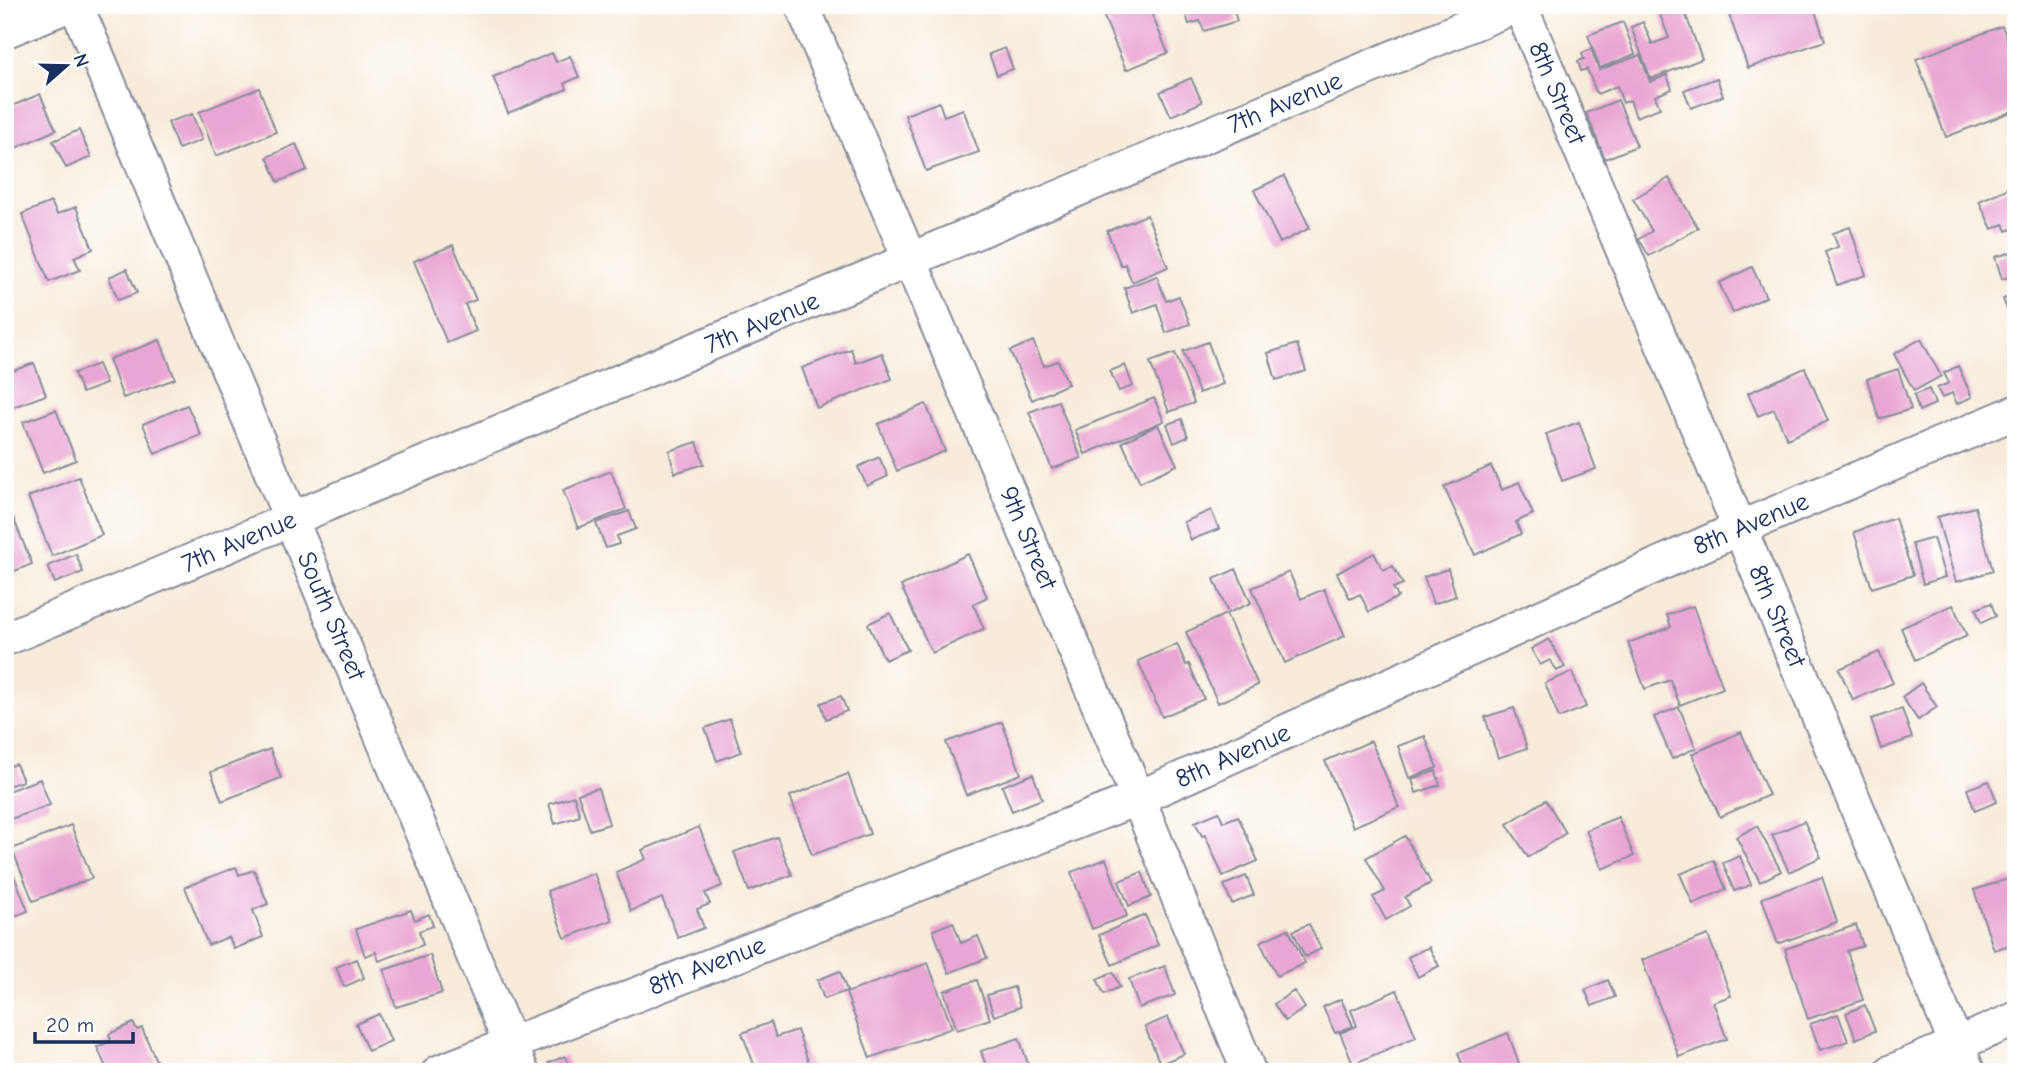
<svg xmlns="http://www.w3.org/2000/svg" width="2021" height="1077" viewBox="0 0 2021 1077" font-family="'Comic Neue',sans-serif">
  <rect width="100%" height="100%" fill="#fff"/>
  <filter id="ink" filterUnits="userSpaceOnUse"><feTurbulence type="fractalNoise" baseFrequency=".0143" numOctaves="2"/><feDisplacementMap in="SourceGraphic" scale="14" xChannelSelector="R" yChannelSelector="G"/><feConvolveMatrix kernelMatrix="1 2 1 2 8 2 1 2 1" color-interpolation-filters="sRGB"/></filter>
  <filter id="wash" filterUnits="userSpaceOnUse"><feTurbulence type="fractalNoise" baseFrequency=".00686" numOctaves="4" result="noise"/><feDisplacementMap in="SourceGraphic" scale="28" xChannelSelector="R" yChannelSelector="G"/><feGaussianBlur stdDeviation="1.57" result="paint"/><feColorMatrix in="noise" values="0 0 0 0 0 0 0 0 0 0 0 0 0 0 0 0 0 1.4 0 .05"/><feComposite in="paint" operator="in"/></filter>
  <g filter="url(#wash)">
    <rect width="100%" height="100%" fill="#f7ebd9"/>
    <g id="blocks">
      <path fill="#e9a5d3" d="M1099,5H1148L1168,53L1126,70Z
        M1194,5H1232L1237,21L1204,31L1200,21L1189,24L1184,8Z
        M1661,5H1682L1702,59L1651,79L1631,27L1643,22L1652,44L1669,38L1657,7Z
        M1737,5H1813L1825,41L1748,68L1727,9Z
        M1623,22L1635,54L1600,68L1588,35Z
        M2002,26L2016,63V110L1946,137L1916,59Z
        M1005,48L1013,69L997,75L989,54Z
        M1591,49L1599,70L1640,55L1650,82L1667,75L1672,89L1655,96L1660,108L1636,117L1630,100L1623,103L1617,86L1597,94L1587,69L1581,71L1578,61L1584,59L1582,53Z
        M552,53L556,62L570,56L579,77L565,83L567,89L508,113L493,77Z
        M1191,78L1202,102L1171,116L1160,92Z
        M1717,78L1723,96L1691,108L1684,90Z
        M259,88L276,132L216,156L199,112Z
        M40,94L56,130L16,148L5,123V109Z
        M1618,100L1637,146L1605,159L1586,113Z
        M939,102L944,116L963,109L979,152L926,171L905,115Z
        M192,114L202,140L178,149L168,122Z
        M79,130L91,157L66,168L53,141Z
        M296,144L307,170L278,182L267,157Z
        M1284,176L1310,228L1280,243L1254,190Z
        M1669,178L1698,228L1649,256L1639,239L1652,231L1633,199Z
        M2009,188L2016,204V217L2014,218L2016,227L2007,231L2004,224L1992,229L1979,201Z
        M51,202L57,214L76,207L93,249L74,257L80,270L49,282L22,214Z
        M1147,215L1168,267L1132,282L1125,264L1121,266L1107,231Z
        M1850,227L1866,275L1837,285L1825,252L1838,247L1833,233Z
        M453,245L476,300L465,304L476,331L447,343L414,261Z
        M2016,251V275L2002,279L1995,257Z
        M1752,267L1766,297L1733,313L1719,283Z
        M127,269L137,293L118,300L109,277Z
        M1157,276L1166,301L1179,296L1190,324L1166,333L1157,304L1133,313L1124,288Z
        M2016,294V332L2003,299Z
        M1921,339L1941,376L1914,391L1894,354Z
        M160,340L175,379L123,398L109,359Z
        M1033,341L1044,366L1058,361L1068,384L1032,400L1010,351Z
        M1208,342L1223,384L1199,393L1183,351Z
        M1297,344L1306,371L1276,380L1268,353Z
        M851,349L856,363L882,353L892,379L817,408L802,368Z
        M1175,353L1194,403L1169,412L1150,362Z
        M34,363L46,395L5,410V374Z
        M98,364L106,384L82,393L74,373Z
        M1125,365L1133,386L1119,391L1110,371Z
        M1958,366L1972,397L1957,404L1952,393L1942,398L1937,388L1949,383L1944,373Z
        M1805,368L1828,421L1787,439L1774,409L1758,416L1748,393Z
        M1898,369L1911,409L1879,419L1867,379Z
        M1929,389L1935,404L1919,411L1914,395Z
        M1154,398L1164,421L1085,454L1075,430Z
        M1058,401L1081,458L1052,469L1029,412Z
        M926,404L945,451L897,471L878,424Z
        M187,405L201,435L155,454L143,424Z
        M56,410L76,460L43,473L23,422Z
        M1182,419L1188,437L1174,443L1167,424Z
        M1579,422L1596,469L1562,481L1546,434Z
        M1158,425L1177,465L1140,482L1122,442Z
        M697,442L704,464L675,473L669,451Z
        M879,457L888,476L867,486L858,467Z
        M1491,466L1502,490L1519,482L1533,514L1516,522L1521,534L1475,555L1444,487Z
        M611,471L626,509L578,528L563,490Z
        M79,477L102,535L52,556L28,497Z
        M1975,507L1993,571L1956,582L1937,517Z
        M10,510L32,564L5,575V512Z
        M1211,510L1219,529L1191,540L1184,522Z
        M629,511L636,529L617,536L619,544L606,548L596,523Z
        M1895,518L1913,575L1872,588L1854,532Z
        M1933,538L1945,577L1923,584L1912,544Z
        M1374,553L1383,570L1393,566L1403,584L1393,588L1398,597L1369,612L1360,594L1350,599L1337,573Z
        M76,554L83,572L55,583L48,566Z
        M968,554L987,597L973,604L984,629L932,653L901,586Z
        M1236,569L1251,603L1228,613L1214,579Z
        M1448,569L1456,596L1433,604L1424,577Z
        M1289,572L1301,599L1324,589L1345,636L1285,663L1252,588Z
        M1991,603L1996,616L1981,623L1976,609Z
        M1953,605L1967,636L1915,660L1901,628Z
        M1693,606L1723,688L1680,705L1670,680L1645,689L1628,643L1671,627L1667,615Z
        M890,613L908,650L885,660L868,624Z
        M1226,614L1258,685L1218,703L1186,632Z
        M1549,639L1565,667L1557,671L1550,660L1540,665L1531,649Z
        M1177,644L1186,665L1189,664L1204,699L1162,717L1138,661Z
        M1879,652L1893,683L1853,700L1839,669Z
        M1572,672L1586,707L1559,718L1545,683Z
        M1921,683L1937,707L1918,720L1902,697Z
        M841,696L847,711L826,719L821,703Z
        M1679,707L1696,748L1672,759L1654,717Z
        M1514,708L1527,748L1498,758L1485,717Z
        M1902,709L1912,738L1881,749L1871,719Z
        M730,719L741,752L717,761L705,728Z
        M1002,722L1021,774L966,795L946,742Z
        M1741,732L1769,795L1720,817L1692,754Z
        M1425,736L1437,768L1409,778L1398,746Z
        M1371,741L1399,807L1353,827L1325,761Z
        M270,749L281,778L222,801L211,772Z
        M16,764L23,781L5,787V768Z
        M1436,771L1440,785L1416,793L1412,779Z
        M848,774L870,834L812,855L790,796Z
        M1033,774L1042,799L1012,811L1002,786Z
        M40,779L50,805L5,821V792Z
        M1989,781L1997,802L1975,811L1967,789Z
        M598,788L609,824L590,830L578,794Z
        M574,796L580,816L555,824L549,804Z
        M1546,800L1566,833L1528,857L1507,824Z
        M1219,812L1223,822L1238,816L1258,861L1223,876L1205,835L1202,836L1195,822Z
        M1618,817L1634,856L1602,869L1586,830Z
        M1804,821L1821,857L1789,872L1772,835Z
        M71,825L92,878L33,901L12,849Z
        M1757,826L1781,871L1760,882L1736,837Z
        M699,827L722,886L705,893L710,904L697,909L704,928L678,938L662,898L631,911L616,872L646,859L642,850Z
        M1405,836L1431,883L1405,897L1410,906L1386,920L1373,897L1385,891L1366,858Z
        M777,837L792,875L749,891L734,852Z
        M5,853L28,911L5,920Z
        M1740,856L1751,885L1734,891L1723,863Z
        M1106,859L1127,916L1092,929L1071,872Z
        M1714,860L1726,889L1693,904L1680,874Z
        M236,867L239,875L254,870L268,904L253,910L263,937L234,949L229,937L208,945L185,887Z
        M1142,872L1151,897L1129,906L1119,881Z
        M594,873L612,920L565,938L547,891Z
        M1246,876L1254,895L1232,904L1224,885Z
        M1822,877L1837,922L1778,944L1762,898Z
        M2011,878L2016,891V943L1994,950L1974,890Z
        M411,910L415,920L429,914L433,926L419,931L423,945L379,961L376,952L365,956L356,929Z
        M1145,915L1158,945L1112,965L1099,935Z
        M953,922L961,943L978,936L987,958L949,973L933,930Z
        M1309,924L1321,949L1305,957L1293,931Z
        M1856,925L1863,946L1847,951L1863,1000L1808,1019L1785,949Z
        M1288,929L1305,963L1277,976L1260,942Z
        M1708,935L1731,996L1713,1002L1727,1039L1679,1057L1642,960Z
        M1429,947L1439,966L1418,977L1408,957Z
        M430,955L442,993L396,1007L384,970Z
        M357,959L364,978L344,987L336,967Z
        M928,963L952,1028L870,1058L846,993Z
        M1165,966L1175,995L1139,1008L1129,979Z
        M840,971L847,991L824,999L817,980Z
        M1113,972L1120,987L1104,994L1097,979Z
        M977,980L990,1019L957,1030L944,991Z
        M1608,980L1615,997L1592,1006L1585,990Z
        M1014,987L1020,1007L994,1016L987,995Z
        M1397,990L1416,1037L1353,1064L1340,1033L1357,1026L1351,1010Z
        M1294,991L1305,1008L1285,1021L1274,1004Z
        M1341,999L1353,1026L1335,1033L1323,1007Z
        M1865,1005L1875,1031L1856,1039L1846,1013Z
        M379,1014L391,1041L368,1051L356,1024Z
        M1838,1014L1848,1041L1820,1050L1810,1024Z
        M1168,1017L1184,1054L1160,1064L1145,1027Z
        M771,1022L776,1037L797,1030L812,1072H757L742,1033Z
        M133,1023L137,1030L142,1028L161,1072H108L97,1047L111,1041L109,1034Z
        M1508,1033L1522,1072H1465L1458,1053Z
        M1019,1038L1031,1072H988L981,1051Z
        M565,1056L572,1072H551L548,1063Z"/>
    </g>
  </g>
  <g filter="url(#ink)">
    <use href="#blocks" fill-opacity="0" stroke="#898d9c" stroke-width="2"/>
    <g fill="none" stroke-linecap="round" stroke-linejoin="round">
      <g stroke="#898d9c" stroke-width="37">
        <path id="minor" d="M76,5L522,1072
          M802,5L1138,798L1249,1072
          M1520,5L1968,1072
          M5,31L69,5
          M5,639L1518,5
          M439,1072L1138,798L1740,528L2016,412
          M1891,1072L2016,1019"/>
      </g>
      <use href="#minor" stroke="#fff" stroke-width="33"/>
    </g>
  </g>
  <g text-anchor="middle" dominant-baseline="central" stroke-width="7" stroke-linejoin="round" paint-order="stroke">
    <g font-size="26" fill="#1b2f5e" stroke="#fff">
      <text transform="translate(1557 93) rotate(67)">8th Street</text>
      <text transform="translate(1285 103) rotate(-23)">7th Avenue</text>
      <text transform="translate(762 323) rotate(-23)">7th Avenue</text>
      <text transform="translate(1751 524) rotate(-23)">8th Avenue</text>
      <text transform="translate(1028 538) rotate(67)">9th Street</text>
      <text transform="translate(239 542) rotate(-23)">7th Avenue</text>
      <text transform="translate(331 616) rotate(67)">South Street</text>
      <text transform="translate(1777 616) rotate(67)">8th Street</text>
      <text transform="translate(1233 756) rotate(-24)">8th Avenue</text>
      <text transform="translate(707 966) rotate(-21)">8th Avenue</text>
    </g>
  </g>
  <rect width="2021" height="1077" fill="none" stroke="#fff" stroke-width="28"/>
  <g transform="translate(66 66) rotate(70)" stroke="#ffffff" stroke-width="5" paint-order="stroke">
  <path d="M0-5L12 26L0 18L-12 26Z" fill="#1b2f5e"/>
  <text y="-10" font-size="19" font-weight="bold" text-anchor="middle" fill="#1b2f5e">N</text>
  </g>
  <path d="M35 1032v10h98v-10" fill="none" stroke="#1b2f5e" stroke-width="3.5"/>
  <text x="46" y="1032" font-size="21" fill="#1b2f5e" stroke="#ffffff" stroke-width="5" paint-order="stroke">20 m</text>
</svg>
